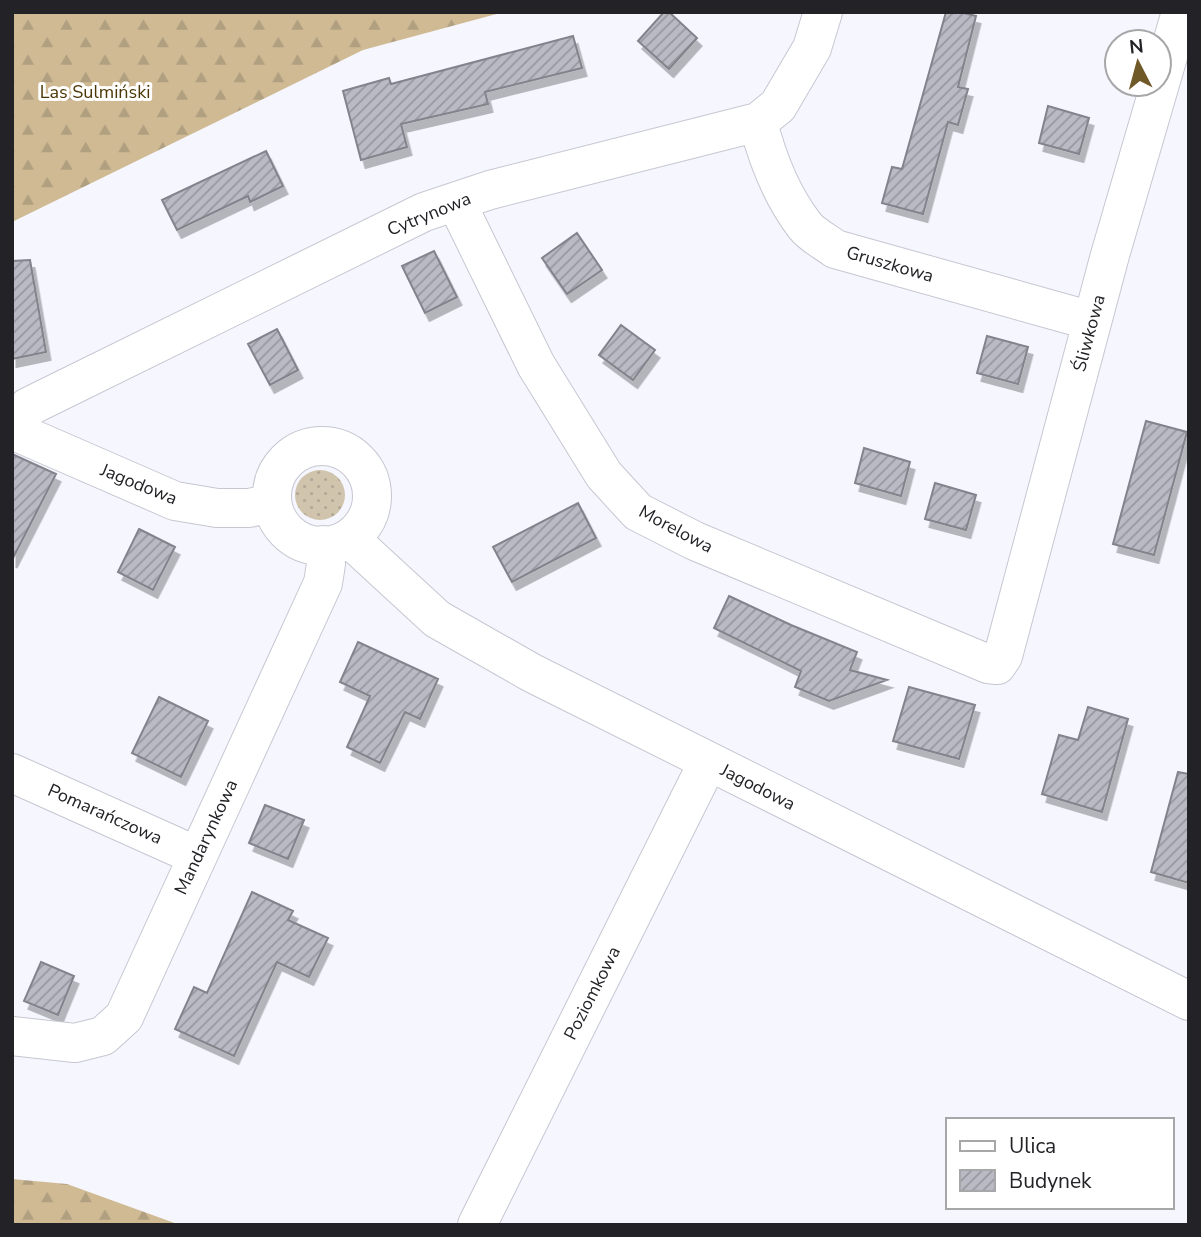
<svg xmlns="http://www.w3.org/2000/svg" width="1201" height="1237" viewBox="0 0 1201 1237" font-family="'Nunito Sans',sans-serif">
  <defs>
    <pattern id="grass-dots" width="8" height="8" patternUnits="userSpaceOnUse" patternTransform="scale(1.75)"><rect width="8" height="8" fill="#d0c4ad"/><path d="M2 2h.1M6 6h.1" fill="none" stroke="#b2a895" stroke-width="1.8" stroke-linecap="round"/></pattern>
    <pattern id="forest-firs" width="22" height="20" patternUnits="userSpaceOnUse" patternTransform="scale(1.75)"><rect width="22" height="20" fill="#cfba94"/><path d="M5 1l3.5 6h-7zM16 11l3.5 6h-7z" fill="#b1a080"/></pattern>
    <pattern id="building-hatch" width="6" height="6" patternUnits="userSpaceOnUse" patternTransform="scale(1.75)"><rect width="6" height="6" fill="#babac4"/><path d="M-1 1l2-2M0 6l6-6M5 7l2-2" fill="none" stroke="#97979f"/></pattern>
    <filter id="shadow"><feDropShadow dx="4.5" dy="8" stdDeviation="0" flood-color="#0004"/></filter>
  </defs>
  <rect width="100%" height="100%" fill="#f6f6ff"/>
  <path fill="url(#grass-dots)" d="M295 495a25 25 0 1 1 50 0a25 25 0 1 1-50 0Z"/>
  <path fill="url(#forest-firs)" d="M12,12H504L363,50L12,222Z
    M12,1179L67,1184L180,1225H12Z"/>
  <path fill="url(#building-hatch)" stroke="#83838c" stroke-width="2" filter="url(#shadow)" d="M664,12H669L697,38L669,69L638,41Z
    M946,12H960L976,16L958,87L968,89L958,125L948,122L923,214L882,203L892,167L902,169Z
    M573,36L582,68L485,92L488,104L401,124L407,147L361,160L343,91L389,78L391,84Z
    M1048,106L1089,118L1079,154L1039,143Z
    M266,151L283,186L250,202L248,196L177,230L162,200Z
    M577,233L602,270L567,294L542,258Z
    M434,251L457,297L425,313L402,266Z
    M30,260L46,352L12,359V261Z
    M621,325L655,350L633,380L599,355Z
    M277,329L298,370L270,385L248,344Z
    M987,336L1028,347L1018,384L977,373Z
    M1146,421L1187,432L1154,555L1113,544Z
    M864,448L910,462L901,496L855,483Z
    M12,454L56,474L12,560Z
    M935,483L976,495L966,530L925,519Z
    M578,503L596,538L512,582L493,547Z
    M139,529L175,547L153,590L118,572Z
    M729,596L791,625L857,652L850,670L887,680L829,701L795,687L801,671L714,628Z
    M358,642L438,679L420,719L405,712L380,763L347,747L370,696L340,682Z
    M909,687L975,705L959,759L893,741Z
    M159,697L208,721L181,777L132,753Z
    M1088,707L1128,719L1102,812L1042,794L1059,735L1078,740Z
    M1178,772L1189,774V883L1151,872Z
    M265,805L304,820L288,859L249,843Z
    M252,892L293,911L288,920L328,938L309,977L277,962L234,1056L175,1029L194,987L207,993Z
    M41,962L74,976L58,1015L24,1001Z"/>
  <g fill="none" stroke-linecap="round" stroke-linejoin="round">
    <g stroke="#c6c7d1" stroke-width="40">
      <path id="street" d="M758,122C767,158 782,196 805,226C812,235 826,242 835,249L1092,321
        M461,201L463,216L536,365L604,475L638,512L695,541L988,664L997,665L1003,656L1110,255L1181,12
        M12,430L175,501L217,508H249L272,503
        M15,431L28,407L424,212L490,190L758,122L778,106L812,48L823,12
        M272 496a50 50 0 1 1 100 0a50 50 0 1 1-100 0Z
        M349,538L437,619L532,673L1189,1001
        M12,773L197,856
        M12,1036L75,1043L103,1036L124,1017L323,583L326,564L323,545
        M477,1225L708,762"/>
    </g>
    <use href="#street" stroke="#fff" stroke-width="38"/>
  </g>
  <g text-anchor="middle" dominant-baseline="central" stroke-width="6" stroke-linejoin="round" paint-order="stroke">
    <g font-size="18" fill="#4d3805" stroke="#fff">
      <text x="95" y="92">Las Sulmiński</text>
    </g>
    <g font-size="18" fill="#232327" stroke="#fff">
      <text transform="translate(429 214) rotate(-22)">Cytrynowa</text>
      <text transform="translate(890 264) rotate(16)">Gruszkowa</text>
      <text transform="translate(1089 333) rotate(-75)">Śliwkowa</text>
      <text transform="translate(139 484) rotate(22)">Jagodowa</text>
      <text transform="translate(676 529) rotate(28)">Morelowa</text>
      <text transform="translate(758 787) rotate(27)">Jagodowa</text>
      <text transform="translate(105 814) rotate(24)">Pomarańczowa</text>
      <text transform="translate(206 837) rotate(-65)">Mandarynkowa</text>
      <text transform="translate(592 993) rotate(-63)">Poziomkowa</text>
    </g>
  </g>
  <rect width="1201" height="1237" fill="none" stroke="#232327" stroke-width="28"/>
  <rect x="946" y="1118" width="228" height="91" fill="#ffffff" stroke="#a7a7a9" stroke-width="2"/>
  <rect x="960" y="1141" width="35" height="10" fill="#ffffff" stroke="#a7a7a9" stroke-width="2"/>
  <text x="1009" y="1153" font-size="21" fill="#232327">Ulica</text>
  <rect x="960" y="1170" width="35" height="21" fill="url(#building-hatch)" stroke="#a7a7a9" stroke-width="2"/>
  <text x="1009" y="1188" font-size="21" fill="#232327">Budynek</text>
  <g transform="translate(1138 63) rotate(354)"><circle r="33" fill="#ffffff" stroke="#a7a7a9" stroke-width="2"/>
  <path d="M0-5L12 26L0 18L-12 26Z" fill="#705929"/>
  <text y="-10" font-size="19" font-weight="bold" text-anchor="middle" fill="#232327">N</text>
  </g>
</svg>
